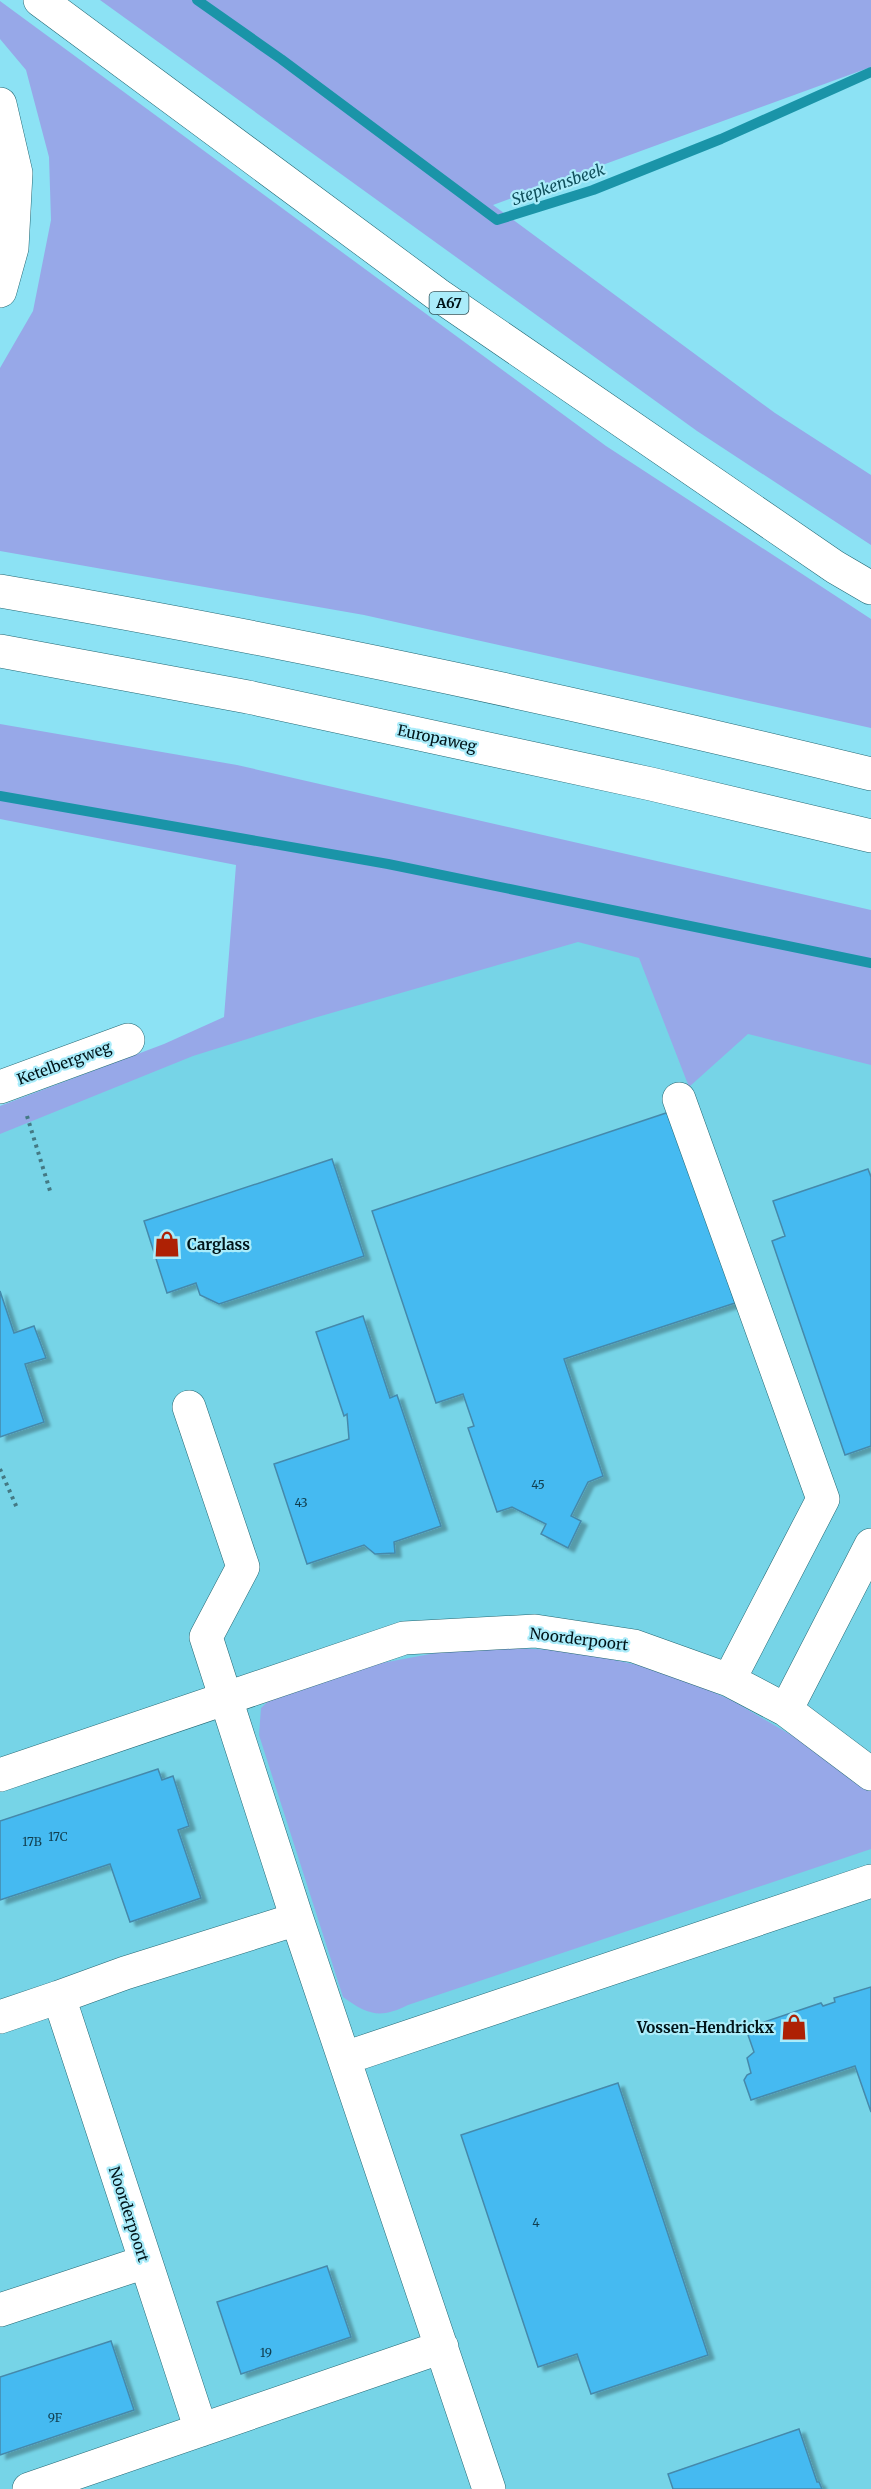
<svg xmlns="http://www.w3.org/2000/svg" width="871" height="2489" viewBox="0 0 871 2489" font-family="Merriweather,serif">
  <defs>
    <filter id="shadow"><feDropShadow dx="6" dy="4" stdDeviation="1.5" flood-color="#0004"/></filter>
  </defs>
  <rect width="100%" height="100%" fill="#8ce2f4"/>
  <path fill="#76d4e7" d="M538,910L871,991V2489H0V1106Z"/>
  <path fill="#97a8e8" d="M100,0H871V67L493,205L775,413L871,475V545L697,431Z
    M0,1L606,446L871,619V728L364,615L0,551V368L33,311L51,220L49,157L26,70L0,39Z
    M0,724L237,765L871,910V1065L748,1034L689,1087L639,958L578,942L314,1018L193,1056L0,1134V1106L164,1044L224,1017L236,865L0,819Z
    M473,1646L572,1651L666,1671L733,1701L851,1770L871,1785V1849L408,2005C380,2019 368,2015 343,1997L259,1735L261,1708L279,1691L366,1666Z"/>
  <g fill="none" stroke-linecap="round" stroke-linejoin="round">
    <path stroke="#1a94a8" stroke-width="10" d="M197,0L281,59L497,220L593,190L721,139L871,72
      M0,796L388,864L871,963"/>
  </g>
  <path fill="#44baf1" stroke="#4589ab" stroke-width="1.5" filter="url(#shadow)" d="M672,1111L735,1303L564,1359L603,1476L588,1482L571,1516L581,1521L568,1548L541,1534L546,1524L512,1507L497,1512L468,1428L474,1426L463,1394L436,1403L372,1211Z
    M332,1159L364,1256L219,1304L200,1295L196,1283L167,1293L144,1221Z
    M868,1169L871,1177V1446L845,1455L772,1241L785,1236L773,1201Z
    M0,1291L14,1333L34,1326L46,1358L25,1364L44,1422L0,1437Z
    M363,1316L390,1398L397,1395L441,1526L394,1542L395,1553L375,1554L364,1545L307,1564L274,1464L349,1439L347,1414L344,1416L316,1332Z
    M158,1769L162,1780L173,1776L189,1826L178,1830L201,1898L130,1922L110,1864L0,1900V1821Z
    M871,1987V2112L855,2066L751,2100L744,2080L747,2075L751,2073L747,2058L754,2052L747,2032L749,2027L821,2003L823,2006L835,2002L834,1998Z
    M618,2083L708,2355L591,2394L577,2354L538,2367L461,2135Z
    M327,2266L351,2337L241,2374L217,2302Z
    M111,2341L134,2410L0,2455V2377Z
    M799,2429L817,2482H819L822,2489H673L668,2474Z"/>
  <g fill="none" stroke-linecap="round" stroke-linejoin="round">
    <g stroke="#236773" stroke-width="34">
      <path id="minor" d="M0,1087L128,1040
        M679,1099L823,1499L729,1680
        M189,1407L243,1567L206,1637L297,1919L489,2489
        M786,1710L871,1545
        M0,1775L404,1638L535,1631L634,1646L729,1680L786,1710L871,1774
        M0,2017L59,1997
        M345,2058L871,1881
        M0,2310L145,2262
        M201,2430L59,1997L125,1973L297,1919
        M29,2489L442,2347"/>
    </g>
    <g stroke="#236773" stroke-width="34">
      <path id="highway" d="M40,0L437,294L835,567L871,588
        M0,104L16,173L12,248L0,291
        M0,591C292,641 583,704 871,774
        M0,651L248,697L651,784L871,836"/>
    </g>
    <path stroke="#447984" stroke-width="4" stroke-dasharray="3 4.5" stroke-linecap="butt" d="M27,1116L51,1194
      M0,1469L17,1508"/>
    <use href="#minor" stroke="#fff" stroke-width="33"/>
    <use href="#highway" stroke="#fff" stroke-width="33"/>
  </g>
  <defs>
    <g id="shop-bare" transform="scale(2.07)"><path d="M-5-2.5h2.3a2.7 3.5 0 0 1 5.4 0H5L5.5 6h-11ZM-1.5-2.5h3a1.5 2.3 0 0 0-3 0Z" fill="#ae2104" stroke="#aaecfa" stroke-width="2.5" paint-order="stroke"/></g>
  </defs>
  <g fill-rule="evenodd">
    <use href="#shop-bare" x="167" y="1244"/>
    <use href="#shop-bare" x="794" y="2027"/>
  </g>
  <g text-anchor="middle" dominant-baseline="central" stroke-width="4.5" stroke-linejoin="round" paint-order="stroke">
    <g font-size="12" fill="#113e4f">
      <text x="538" y="1484">45</text>
      <text x="301" y="1502">43</text>
      <text x="58" y="1836">17C</text>
      <text x="32" y="1841">17B</text>
      <text x="536" y="2222">4</text>
      <text x="266" y="2352">19</text>
      <text x="55" y="2417">9F</text>
    </g>
    <rect fill="#aaecfa" stroke="#33555c" stroke-width="1.5" x="429.5" y="292" width="39" height="22" rx="4.5"/>
    <g font-size="14" font-weight="bold" fill="#001419">
      <text x="449" y="303">A67</text>
    </g>
    <g font-size="15" fill="#001419" stroke="#aaecfa">
      <text transform="translate(437 738) rotate(12)">Europaweg</text>
      <text transform="translate(64 1063) rotate(-20)">Ketelbergweg</text>
      <text transform="translate(579 1639) rotate(7)">Noorderpoort</text>
      <text transform="translate(129 2214) rotate(72)">Noorderpoort</text>
    </g>
    <g font-size="15" font-weight="bold" fill="#001419" stroke="#aaecfa" text-anchor="start">
      <text x="187" y="1244">Carglass</text>
      <text x="774" y="2027" text-anchor="end">Vossen-Hendrickx</text>
    </g>
    <g font-size="16" font-style="italic" fill="#10505c" stroke="#aaecfa">
      <text transform="translate(558 184) rotate(-19)">Stepkensbeek</text>
    </g>
  </g>
</svg>
